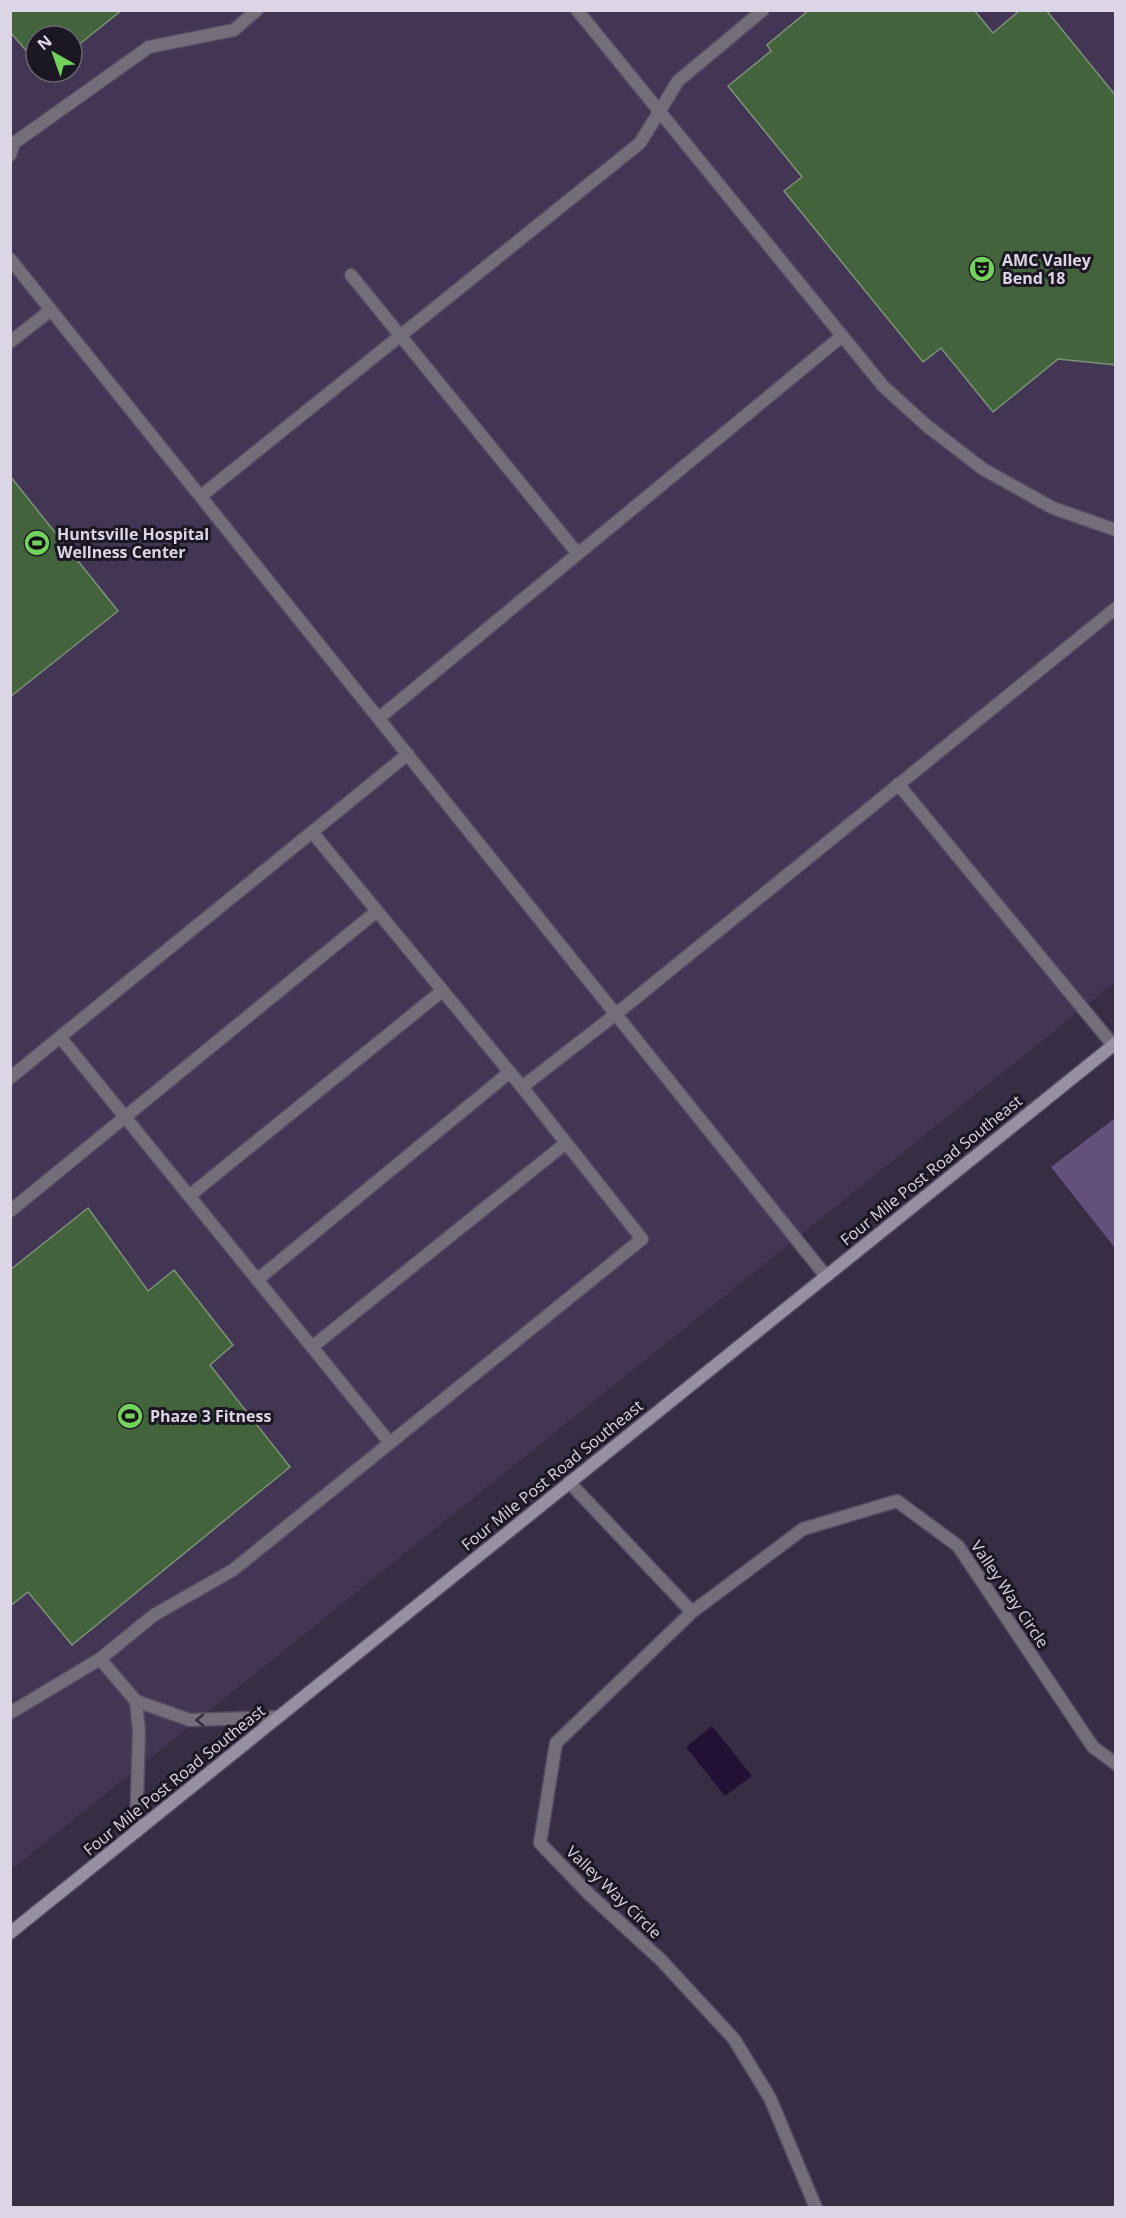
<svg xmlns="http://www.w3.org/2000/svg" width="1126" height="2218" viewBox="0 0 1126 2218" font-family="'Open Sans',sans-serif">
  <rect width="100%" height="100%" fill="#372d45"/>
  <path fill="#423654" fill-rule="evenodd" d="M11,11H1115V982L11,1870ZM36,36H72V72H36Z"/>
  <path fill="#63517c" d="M1115,1118V1248L1051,1167Z"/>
  <path fill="#221035" d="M712,1726L752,1776L725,1796L686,1747Z"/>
  <path fill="#43633c" stroke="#7e9279" stroke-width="1.5" d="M10,10H122L72,50V36H36V62L10,32Z
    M809,10H974L993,33L1020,10H1046L1116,96V365L1058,359L993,412L941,348L923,362L784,191L802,177L728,86L771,51L767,45Z
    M10,476L118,611L10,697Z
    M88,1208L148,1291L174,1270L233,1345L210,1365L290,1467L72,1645L28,1592L10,1606V1270Z"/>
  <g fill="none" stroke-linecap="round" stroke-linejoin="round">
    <g stroke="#554b62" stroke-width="15">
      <path id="service" d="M577,10L883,386L927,426L983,469L1053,508L1116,530
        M10,155L14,143L149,47L234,30L257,10
        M10,259L825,1275
        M351,275L578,554
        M10,342L51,310
        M201,496L640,143L678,81L763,10
        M379,718L842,336
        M898,784L1113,1045
        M312,832L522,1087
        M10,1078L60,1037
        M189,1196L442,991
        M10,1211L377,911
        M257,1280L510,1072
        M312,1347L566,1143
        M390,1443L60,1037L408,754
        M100,1659L136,1701
        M10,1713L100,1659L154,1615L233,1570L642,1239L522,1087L616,1014L1116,608
        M136,1832L139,1731L136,1701L190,1720L279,1717"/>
    </g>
    <g stroke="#554b62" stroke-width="15">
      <path id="minor" d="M569,1482L692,1612
        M816,2208L770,2098L734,2039L661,1960L590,1895L540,1843L556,1743L692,1612L803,1529L897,1501L958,1546L1093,1747L1116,1764"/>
    </g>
    <g stroke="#554b62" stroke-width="15">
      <path id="secondary" d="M10,1933L1116,1043"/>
    </g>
    <use href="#service" stroke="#736e7a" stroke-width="12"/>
    <use href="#minor" stroke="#736e7a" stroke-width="12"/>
    <use href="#secondary" stroke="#9790a3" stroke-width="12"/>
  </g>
  <defs><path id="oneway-chevron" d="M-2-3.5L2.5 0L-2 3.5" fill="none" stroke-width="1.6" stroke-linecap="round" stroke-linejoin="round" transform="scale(1.5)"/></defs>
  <use stroke="#322e39" href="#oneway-chevron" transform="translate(200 1720) rotate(180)"/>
  <defs>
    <g id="theatre-disc" transform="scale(1.35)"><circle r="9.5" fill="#73d25c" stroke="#1c1823"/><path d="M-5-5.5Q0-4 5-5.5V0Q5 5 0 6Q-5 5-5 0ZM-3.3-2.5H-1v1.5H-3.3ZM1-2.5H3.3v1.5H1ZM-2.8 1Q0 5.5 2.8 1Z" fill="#111"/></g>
    <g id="stadium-disc" transform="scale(1.35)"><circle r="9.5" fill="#73d25c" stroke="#1c1823"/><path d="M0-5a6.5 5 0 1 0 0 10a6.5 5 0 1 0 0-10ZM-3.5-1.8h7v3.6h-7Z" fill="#111"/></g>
  </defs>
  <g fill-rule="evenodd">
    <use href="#theatre-disc" x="982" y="269"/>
    <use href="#stadium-disc" x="37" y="543"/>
    <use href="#stadium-disc" x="130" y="1416"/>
  </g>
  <g text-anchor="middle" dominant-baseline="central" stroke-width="6" stroke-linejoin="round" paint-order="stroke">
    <g font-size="16" font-weight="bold" fill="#dbd5e5" stroke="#1c1823" text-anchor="start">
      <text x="1002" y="260">AMC Valley<tspan x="1002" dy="18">Bend 18</tspan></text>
      <text x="57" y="534">Huntsville Hospital<tspan x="57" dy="18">Wellness Center</tspan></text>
      <text x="150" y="1416">Phaze 3 Fitness</text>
    </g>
    <g font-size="16" fill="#dbd5e5" stroke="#1c1823">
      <text transform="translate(931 1170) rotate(-39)">Four Mile Post Road Southeast</text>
      <text transform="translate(552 1475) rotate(-39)">Four Mile Post Road Southeast</text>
      <text transform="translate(1010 1594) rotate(56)">Valley Way Circle</text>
      <text transform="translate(174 1780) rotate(-39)">Four Mile Post Road Southeast</text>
      <text transform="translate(614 1892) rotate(44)">Valley Way Circle</text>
    </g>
  </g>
  <rect width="1126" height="2218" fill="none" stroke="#dbd5e5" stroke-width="24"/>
  <g transform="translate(54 54) rotate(320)"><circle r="28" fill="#1c1823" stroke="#686471" stroke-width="1.5"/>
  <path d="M0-4.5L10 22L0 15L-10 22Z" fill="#73d25c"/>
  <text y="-9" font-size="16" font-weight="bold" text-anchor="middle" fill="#dbd5e5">N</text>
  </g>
</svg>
